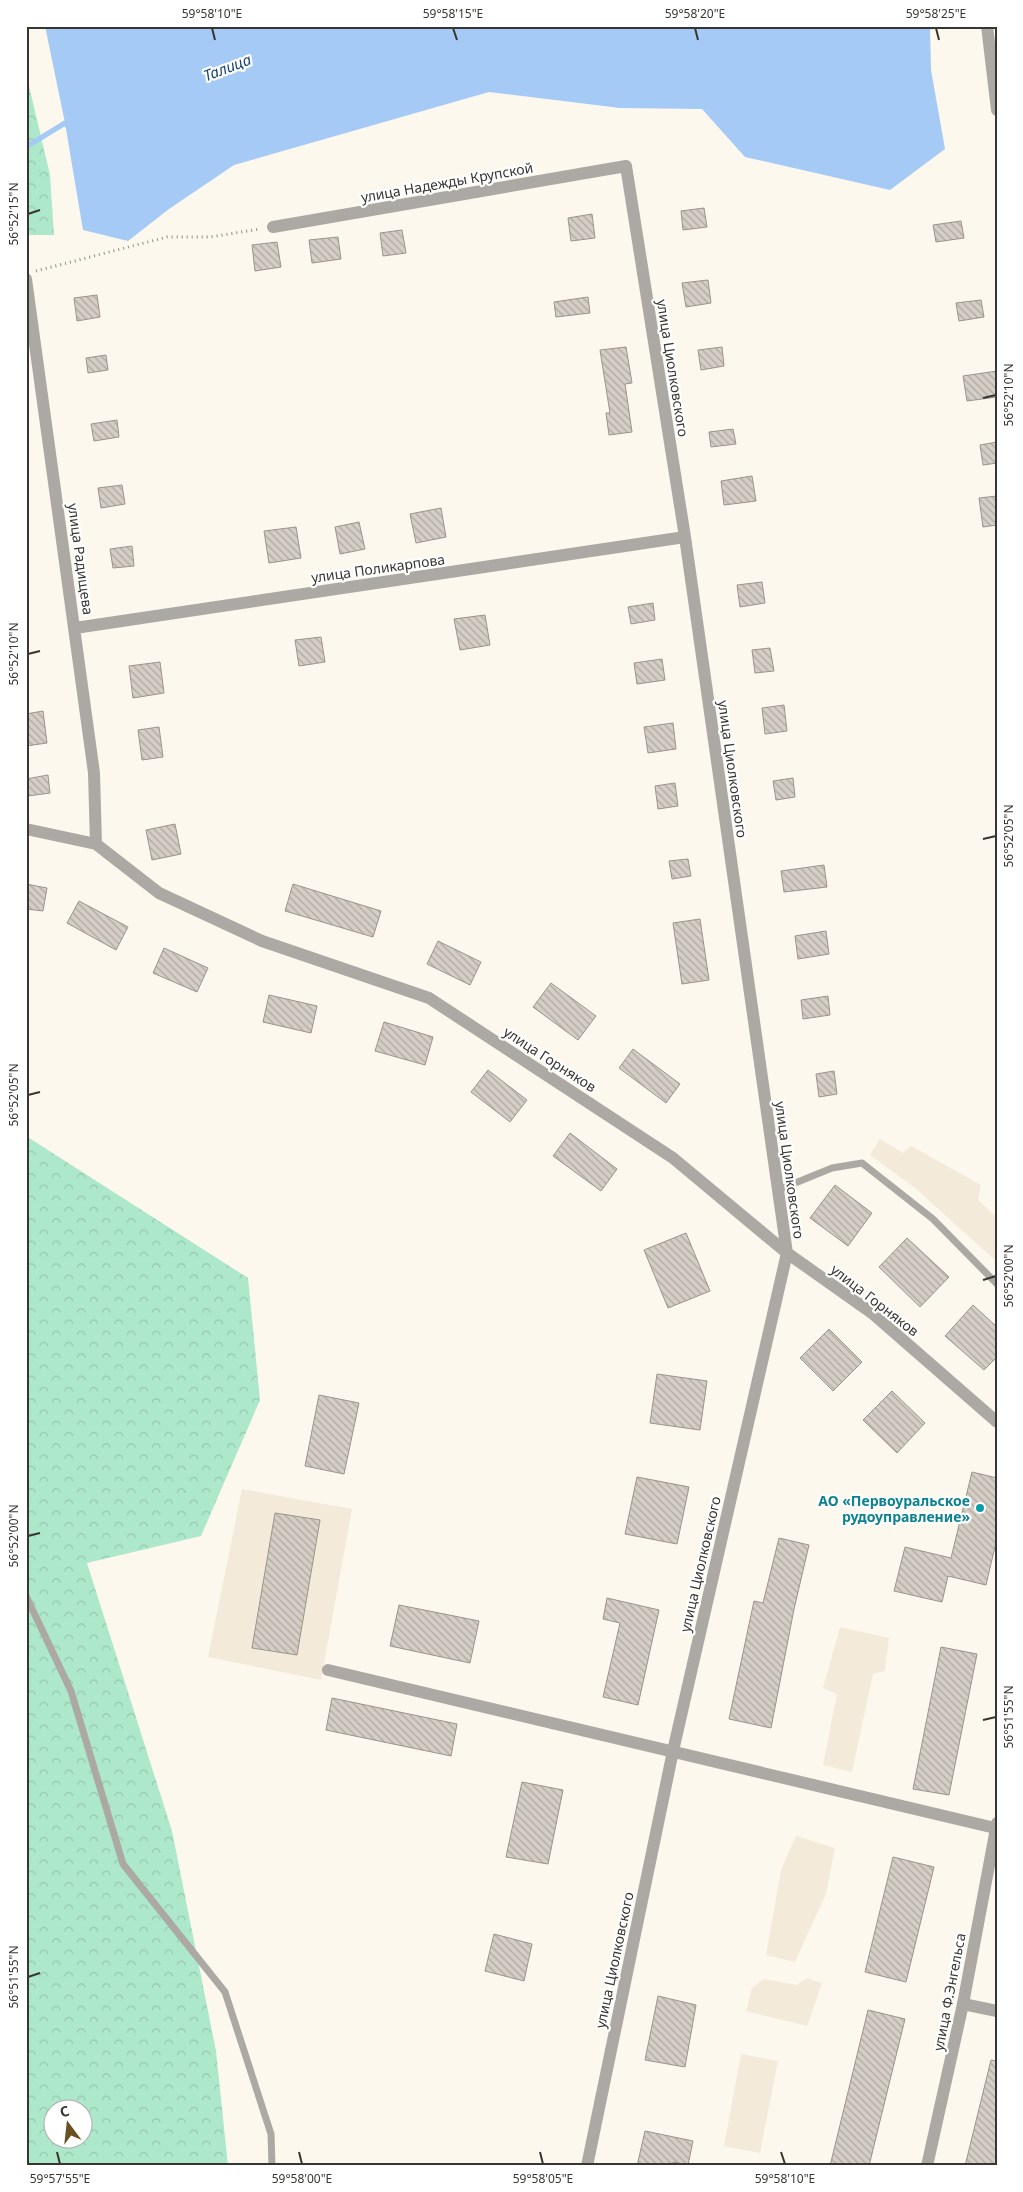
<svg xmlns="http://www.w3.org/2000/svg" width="1023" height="2192" viewBox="0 0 1023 2192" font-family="'Noto Sans',sans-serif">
  <defs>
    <pattern id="forest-crowns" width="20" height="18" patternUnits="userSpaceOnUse" patternTransform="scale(1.25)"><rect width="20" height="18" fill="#ade8cb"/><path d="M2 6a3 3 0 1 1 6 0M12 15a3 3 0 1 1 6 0" fill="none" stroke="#96c8af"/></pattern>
    <pattern id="building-back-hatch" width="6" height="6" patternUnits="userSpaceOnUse" patternTransform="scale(1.25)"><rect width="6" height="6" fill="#d5cec5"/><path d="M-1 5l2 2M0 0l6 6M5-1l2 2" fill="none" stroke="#aea8a1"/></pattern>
  </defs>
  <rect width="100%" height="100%" fill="#fdf8ee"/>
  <path fill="#f3eada" d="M880,1139L903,1153L911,1146L981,1185L978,1200L997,1218V1262L915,1188L870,1155Z
    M242,1489L352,1509L321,1680L208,1657Z
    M840,1627L889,1638L885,1671L873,1674L852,1772L823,1765L837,1694L823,1688Z
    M796,1836L835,1848L826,1894L795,1962L766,1955L781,1870Z
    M807,1978L822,1983L807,2026L746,2011L752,1988L764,1979L797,1985Z
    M741,2054L778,2061L760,2153L724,2146Z"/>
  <path fill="url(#forest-crowns)" fill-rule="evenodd" d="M26,73L50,175L54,235H27Z
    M26,1136L248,1278L260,1400L201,1536L87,1563L172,1831L216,2051L228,2166H26ZM52,2110H82V2140H52Z"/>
  <path fill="#a5caf5" d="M45,26H930L931,70L945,149L890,190L745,157L702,109L620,108L489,92L234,165L169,209L128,241L83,230L65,123Z"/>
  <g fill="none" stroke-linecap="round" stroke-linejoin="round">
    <path stroke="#a5caf5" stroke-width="5.5" d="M923,28L936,26
      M26,147L65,123L70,128"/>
  </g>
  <path fill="url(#building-back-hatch)" stroke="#9a948c" d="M704,208L707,227L683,230L681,211Z
    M592,214L595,238L571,241L568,218Z
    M961,221L964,238L936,242L933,225Z
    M402,230L406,253L383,256L380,233Z
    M338,237L341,259L312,263L309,240Z
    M277,242L281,267L255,271L252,245Z
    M708,280L711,303L686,307L682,283Z
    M97,295L100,317L77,321L74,298Z
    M588,297L590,313L556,317L554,302Z
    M981,300L984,317L959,321L956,303Z
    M626,347L632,383L625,384L632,432L609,435L606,413H610L600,350Z
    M722,347L724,366L701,370L698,350Z
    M106,355L108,370L88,373L86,358Z
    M997,371V397L967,401L963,376Z
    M117,420L119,437L94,441L91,424Z
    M733,429L736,444L711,447L709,432Z
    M997,442V463L983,465L980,445Z
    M752,476L756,501L724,505L721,481Z
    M122,485L125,504L101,508L98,488Z
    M997,496V525L983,527L979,498Z
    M441,508L446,537L416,543L410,514Z
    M359,522L365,549L340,554L335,527Z
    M296,527L301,558L269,563L264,531Z
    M132,546L134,566L113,568L110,549Z
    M762,582L765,603L740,607L737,585Z
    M653,603L655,620L631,624L628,607Z
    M485,615L490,645L460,650L454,619Z
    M321,637L325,662L299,666L295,640Z
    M770,648L774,671L755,673L752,650Z
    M662,659L665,680L637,684L634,663Z
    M160,662L164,693L133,698L129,666Z
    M784,705L787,731L765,734L762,708Z
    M43,711L47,743L26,746V714Z
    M673,723L676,749L648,753L644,727Z
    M159,727L163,757L142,760L138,730Z
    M48,775L50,793L28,796L26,779Z
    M793,778L795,797L776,800L773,781Z
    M675,783L678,806L658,809L655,786Z
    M175,824L181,854L152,860L146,830Z
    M688,859L691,876L672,879L669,861Z
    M824,865L827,887L784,892L781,871Z
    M26,884L47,888L43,911L26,909Z
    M293,884L381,911L373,937L285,911Z
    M79,901L128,927L116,950L67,923Z
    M700,919L709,980L682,984L673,923Z
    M826,931L829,954L798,959L795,936Z
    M438,941L481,962L470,985L427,964Z
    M164,948L208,968L197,992L153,973Z
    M551,983L596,1016L578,1040L533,1007Z
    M269,995L317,1006L311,1033L263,1022Z
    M828,996L830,1015L803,1019L801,1000Z
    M384,1022L433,1037L425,1065L375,1051Z
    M633,1049L680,1084L666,1103L619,1068Z
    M488,1070L527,1100L510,1122L471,1092Z
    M834,1071L837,1094L819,1097L816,1074Z
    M570,1133L617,1169L601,1191L553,1156Z
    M835,1185L872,1213L848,1246L810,1218Z
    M686,1233L710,1291L668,1308L644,1250Z
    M907,1238L949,1277L920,1307L879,1267Z
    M973,1305L997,1327V1357L984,1370L945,1336Z
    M829,1329L862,1362L833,1391L800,1358Z
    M657,1374L707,1381L700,1430L650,1423Z
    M892,1391L925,1423L897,1453L863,1420Z
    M319,1395L359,1403L344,1474L305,1466Z
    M972,1472L997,1478V1538L986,1585L948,1576L942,1602L894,1591L905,1547L951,1558Z
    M637,1477L689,1487L677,1544L625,1534Z
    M275,1513L320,1520L297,1655L252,1648Z
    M779,1538L809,1545L794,1609L771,1728L729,1719L754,1601L763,1603Z
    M607,1598L659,1610L638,1705L603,1697L620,1623L603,1619Z
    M399,1605L479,1621L470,1663L390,1646Z
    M941,1647L977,1654L949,1795L913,1789Z
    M332,1698L457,1724L451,1756L326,1730Z
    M522,1782L563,1790L548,1864L506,1857Z
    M893,1857L934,1867L906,1982L865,1972Z
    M494,1934L532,1944L524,1981L485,1971Z
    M658,1996L696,2005L685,2067L645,2060Z
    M868,2010L905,2019L869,2166H830Z
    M991,2060L997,2061V2166H965Z
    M645,2131L693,2141L688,2165L673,2162V2166H637Z"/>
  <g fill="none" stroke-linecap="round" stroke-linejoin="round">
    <path stroke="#928e88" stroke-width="3" stroke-dasharray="1 4" stroke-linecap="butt" d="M36,271L167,237H210L260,229"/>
    <path stroke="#aca9a5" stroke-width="7" d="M778,1190L832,1168L862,1163L933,1219L997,1284
      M26,1596L71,1691L123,1864L225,1992L271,2134L272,2166"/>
    <path stroke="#aca9a5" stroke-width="12" d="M273,227L626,166L685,537L787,1253L673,1751L587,2166
      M26,279L94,773L96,844
      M75,628L685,537
      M26,829L96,844L159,893L262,941L429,998L673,1158L787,1253L872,1313L997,1422
      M328,1670L995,1828
      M963,2004L997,2011"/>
    <path stroke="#aca9a5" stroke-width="12" d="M987,26L997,110
      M927,2166L963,2004L997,1823"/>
  </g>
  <path fill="none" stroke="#383632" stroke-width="2" d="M212,28L215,40M453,28L457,40M695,28L698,40M936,28L939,40M28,214L40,210M983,398L996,395M28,654L40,651M983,839L996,836M28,1095L40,1092M983,1280L996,1276M28,1536L40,1533M983,1720L996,1717M28,1977L40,1973M57,2152L60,2164M299,2152L302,2164M540,2152L543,2164M781,2152L785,2164"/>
  <circle fill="#0f9aa8" stroke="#fff" stroke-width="2" cx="980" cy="1508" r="5"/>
  <g text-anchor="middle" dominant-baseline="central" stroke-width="4.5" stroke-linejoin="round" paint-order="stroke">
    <g font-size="14" fill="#383632" stroke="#fff">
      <text transform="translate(447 182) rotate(-10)">улица Надежды Крупской</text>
      <text transform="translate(673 368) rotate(81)">улица Циолковского</text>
      <text transform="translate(81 559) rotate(82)">улица Радищева</text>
      <text transform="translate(378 568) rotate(-8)">улица Поликарпова</text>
      <text transform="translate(733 769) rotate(82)">улица Циолковского</text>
      <text transform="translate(550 1059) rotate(33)">улица Горняков</text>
      <text transform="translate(790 1170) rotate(82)">улица Циолковского</text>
      <text transform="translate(875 1300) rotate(38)">улица Горняков</text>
      <text transform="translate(700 1564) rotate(-77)">улица Циолковского</text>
      <text transform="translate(614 1960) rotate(-78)">улица Циолковского</text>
      <text transform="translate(949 1992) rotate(-79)">улица Ф.Энгельса</text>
    </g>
    <g font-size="14" font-weight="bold" fill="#0d838f" stroke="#fff" text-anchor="end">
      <text x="970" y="1500">АО «Первоуральское<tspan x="970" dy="16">рудоуправление»</tspan></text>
    </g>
    <g font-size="15" font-style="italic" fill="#1a4572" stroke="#fff">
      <text transform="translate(227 67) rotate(-21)">Талица</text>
    </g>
  </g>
  <rect width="1023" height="2192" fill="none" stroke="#ffffff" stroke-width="55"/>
  <g transform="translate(68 2124) rotate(345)"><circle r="24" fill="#ffffff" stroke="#afafad"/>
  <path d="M0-4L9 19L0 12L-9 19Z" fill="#695222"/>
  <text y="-8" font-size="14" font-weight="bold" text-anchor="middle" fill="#383632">С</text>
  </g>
  <rect x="28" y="28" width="968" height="2136" fill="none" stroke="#383632" stroke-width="2"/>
  <g font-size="12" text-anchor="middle" fill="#383632">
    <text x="212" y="18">59°58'10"E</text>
    <text x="453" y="18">59°58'15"E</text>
    <text x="695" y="18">59°58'20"E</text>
    <text x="936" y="18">59°58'25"E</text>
    <text transform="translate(14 214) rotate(-90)" y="4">56°52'15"N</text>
    <text transform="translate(1009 395) rotate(-90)" y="4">56°52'10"N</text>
    <text transform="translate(14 654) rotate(-90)" y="4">56°52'10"N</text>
    <text transform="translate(1009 836) rotate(-90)" y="4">56°52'05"N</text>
    <text transform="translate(14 1095) rotate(-90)" y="4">56°52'05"N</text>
    <text transform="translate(1009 1276) rotate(-90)" y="4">56°52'00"N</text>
    <text transform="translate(14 1536) rotate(-90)" y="4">56°52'00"N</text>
    <text transform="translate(1009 1717) rotate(-90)" y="4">56°51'55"N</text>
    <text transform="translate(14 1977) rotate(-90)" y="4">56°51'55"N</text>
    <text x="60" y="2183">59°57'55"E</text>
    <text x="302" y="2183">59°58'00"E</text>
    <text x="543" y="2183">59°58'05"E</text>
    <text x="785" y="2183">59°58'10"E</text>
  </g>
</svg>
